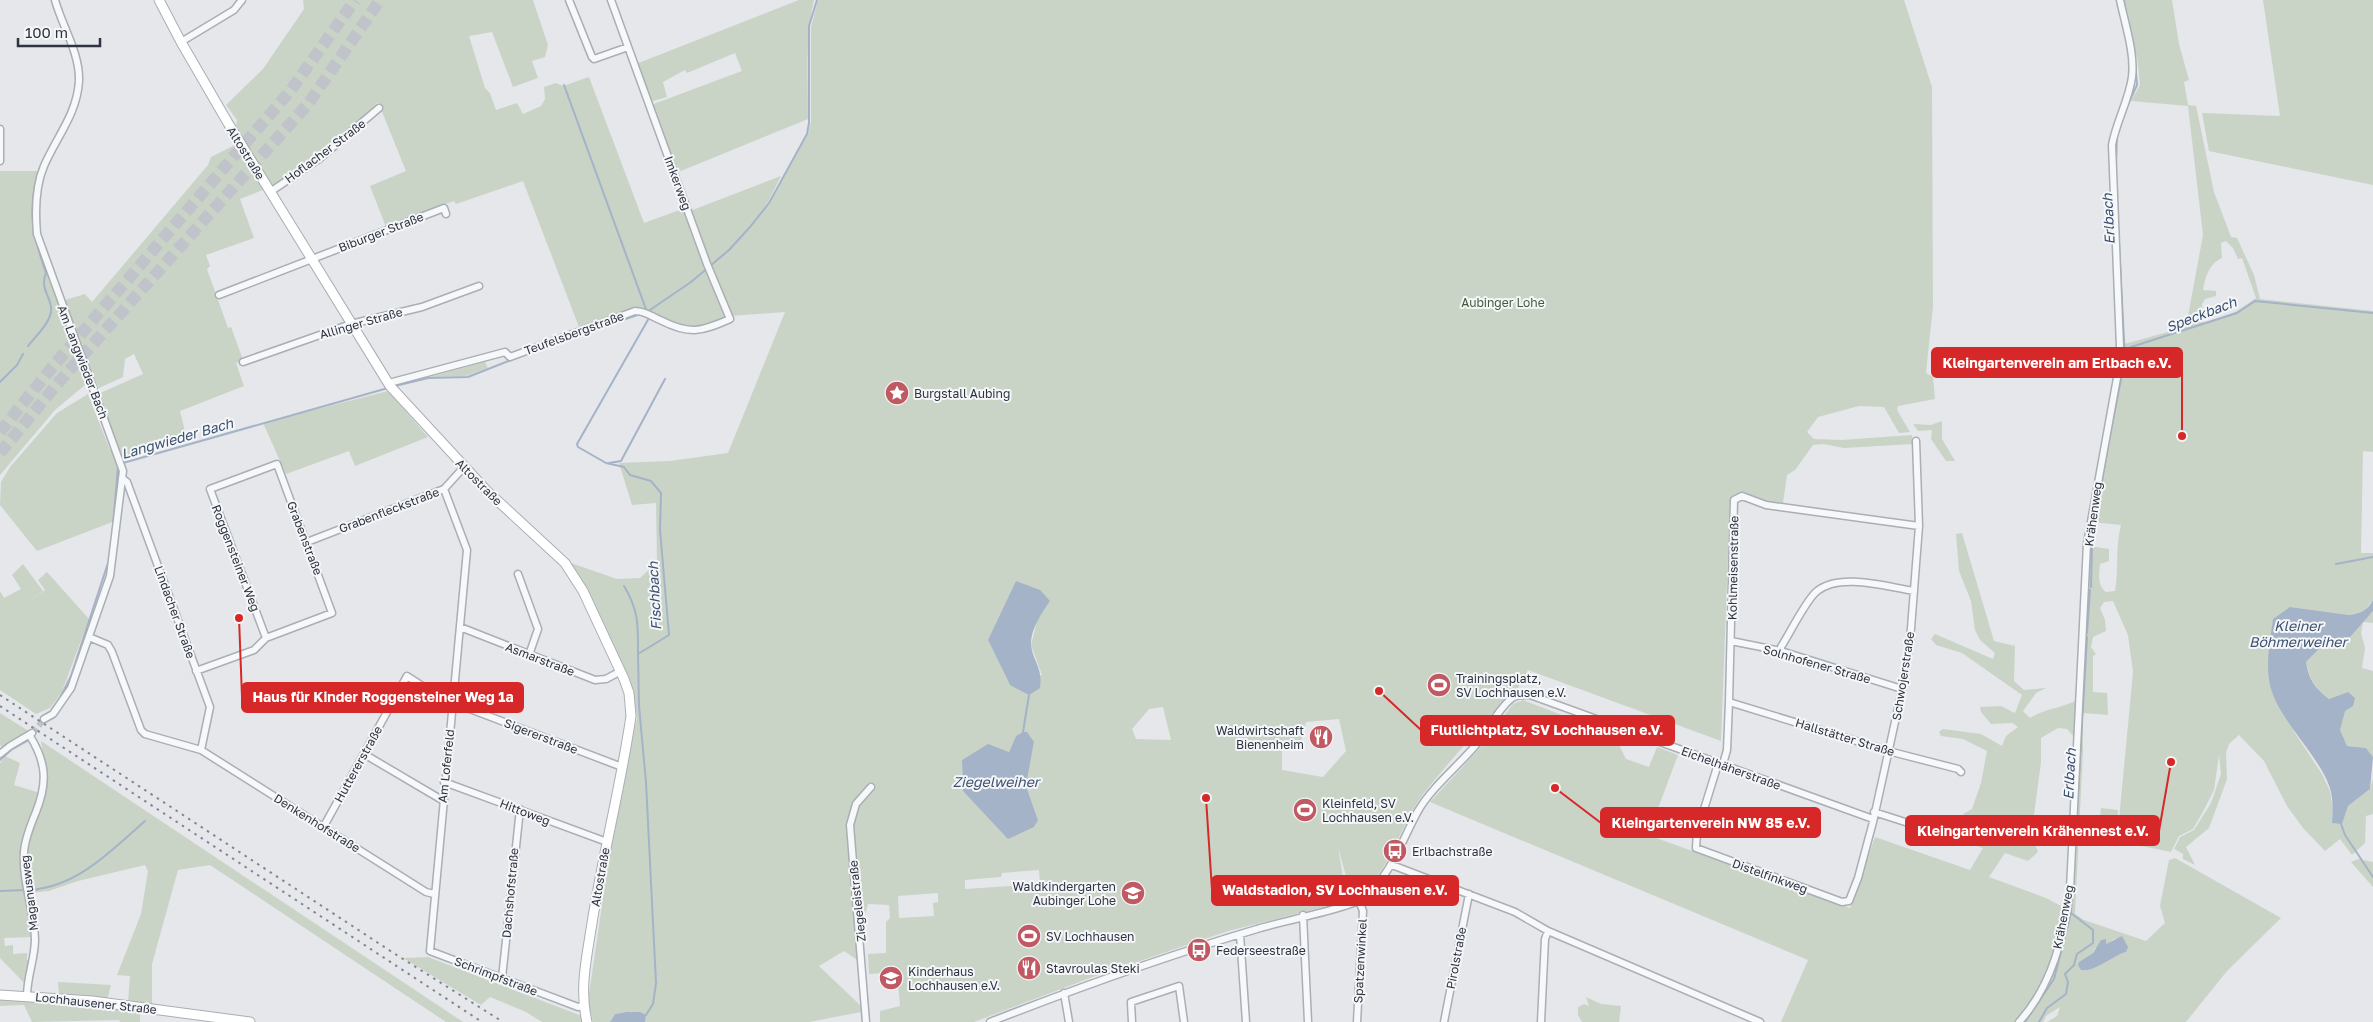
<svg xmlns="http://www.w3.org/2000/svg" width="2373" height="1022" viewBox="0 0 2373 1022" font-family="'Golos Text',sans-serif">
  <rect width="100%" height="100%" fill="#e5e7eb"/>
  <path fill="#c9d4c7" fill-rule="evenodd" d="M303,0H533L548,45L545,57L532,61L538,78L513,87L492,32L469,36L485,88L490,93L496,110L517,103L523,114L541,106L545,99L544,87L556,83L563,86L589,77L644,223L685,208L726,317L710,326L685,329L640,307L579,327L523,181L456,204L454,201L386,227L370,186L406,171L378,102L350,131L313,161L273,186L240,199L254,238L206,255L210,266L207,269L228,328L231,327L243,360L236,363L244,386L180,411L186,435L122,458L98,394L143,374L134,354L125,359L123,377L97,389L88,366L84,379L85,385L55,410L0,475V171H44C31,226 45,249 65,300L85,294L92,302L208,165L211,157L233,146L237,120L226,105L263,69L304,9Z
    M799,0H814C805,39 808,79 808,119L676,173L651,105L742,71L735,53L687,73L685,70L663,82L667,97L653,101L649,99L636,64Z
    M818,0H1904L1932,87L1933,306L1926,373L1933,377L1935,399L1898,406L1897,410L1910,432L1899,433L1884,407L1859,406L1818,417L1807,432L1814,439L1842,440L1912,435L1913,444L1844,448L1823,444L1813,445L1795,470L1787,475L1783,503L1730,501L1721,741L1528,670L1518,688L1507,696C1480,729 1450,760 1424,793C1398,827 1392,871 1356,898H1352L1338,847L1347,901L1228,931L1090,978L974,1022H880V1011L900,1006L897,972L869,974L868,954L886,953V922L890,918L889,905L868,904L859,936L862,963L844,951L819,966L861,1006V1012L809,1022H645L646,1015C636,1010 625,1012 615,1014L610,1022H593L588,1001L603,898L619,798L637,718L633,692L571,563L617,579L640,578L657,562L656,503L632,505L619,463L670,461L728,453L785,312L730,316L690,211L781,176L768,202L755,220L770,203L808,134L811,122V27ZM1050,601L1037,621L1031,645L1042,675L1010,685L988,640ZM1163,707L1171,740L1136,739L1132,729L1149,709ZM1339,719L1346,751L1323,777L1282,770V744L1299,748L1306,722ZM1016,736L1034,742L1026,786L1038,820L963,791L962,760L988,745L1009,752ZM1039,870L1040,884L965,889V880L1001,877L1002,873ZM938,893V902L933,903L934,916L899,918L898,896Z
    M2125,0H2172L2179,44L2189,80L2184,82L2188,105L2196,106L2214,192L2231,237L2237,238L2254,275L2260,299L2373,311V452L2363,451L2361,553H2373V600L2364,611L2349,615L2290,607L2293,730L2322,774L2330,791L2333,810L2342,823L2348,806L2370,789L2373,778V814L2366,816L2365,843L2352,855L2340,839L2325,851L2303,828L2287,806L2264,761L2239,735L2229,744L2226,753L2227,779L2209,828L2186,847L2195,865L2183,859V854L2174,849L2180,837L2194,830L2211,803L2221,774L2219,755L2214,790L2204,810L2193,829L2179,836L2171,852L2117,841L2133,672L2128,635L2113,601L2104,602L2100,608L2105,620L2106,631L2093,637L2091,647L2096,654L2093,656V692L2107,693L2108,715L2083,713V751L2075,914L2084,920L2146,941L2165,923L2160,906L2169,860L2175,858L2281,918L2227,971L2186,1022H2047L2057,1016L2060,1007L2046,1016L2043,1022H2022L2051,979L2070,911L2065,908L2053,958L2039,991L2017,1022H1781L1808,960L1430,802L1480,748L1513,704L1523,700L1614,735L1626,759L1649,767L1657,747L1678,755L1648,835L1850,908L1875,837L1970,870L1983,848L1961,841L1957,834L1968,835L1971,821L1963,814L1972,809L1981,783L1987,751L1963,739L1941,736L1939,732L1943,729L1981,734L2002,746L2006,736L2018,727L2012,723L1991,724L1981,712L1980,707L2001,706L2015,713L2022,695L1962,653L1936,645L1931,639L1935,634L1993,659L1995,653L1980,640L1975,630L1971,601L1959,571L1956,534L1962,533L1994,641L2015,646L2014,681L2024,690L2046,688L2036,693L2023,711L2030,718C2045,708 2062,709 2078,699L2086,526L2089,520L2115,371L2117,346L2186,327L2203,235L2188,106L2131,101L2140,85L2137,56H2135ZM2226,241L2233,248L2238,259L2242,258L2256,298L2235,312L2203,323L2202,304L2205,299L2216,296V291L2203,290C2206,276 2208,265 2222,258L2221,243ZM2092,522L2121,525C2115,548 2119,568 2115,591L2106,592C2097,585 2099,574 2100,564L2109,561V549L2090,546ZM2058,728L2067,729L2076,739L2068,890L2065,908L2046,898L1989,877L2005,853L2028,861L2038,852L2035,844V832L2045,823L2033,822L2041,762V738ZM2115,938L2126,952C2112,956 2094,973 2081,970L2079,962L2093,953L2095,948L2109,943Z
    M2263,0H2373V185L2209,151L2202,113L2280,116Z
    M485,362L488,368L466,376L430,377Z
    M388,391L428,437L355,466L349,451L286,474L263,423Z
    M88,394L110,450C127,460 117,504 115,521L37,551L0,505L1,482L10,467L57,413Z
    M1942,421V439L1955,461H1946L1931,439L1932,430L1918,431L1913,424L1931,425Z
    M23,564L43,591L29,602L45,590L38,580L47,572L89,619L61,694L50,708L36,714L0,690V591L4,598L21,589L12,575Z
    M2373,611V623L2363,622L2361,633L2365,648L2362,668L2373,671V757L2366,748L2347,746L2339,730L2348,692L2329,699C2315,688 2310,680 2306,662L2329,639L2350,636Z
    M0,713L30,732L12,740L3,748L0,745Z
    M41,741L463,1022H446L210,865L178,870L152,964V1006L128,1003L130,976L117,975L141,914L148,871L145,865L78,881L49,891L29,893L26,846L46,774Z
    M5,756L20,763L14,785L40,793L23,848L34,937L4,938L5,946L13,945V954L27,953V960H33L26,985L0,958V763Z
    M2101,808L2118,810L2115,843L2098,841Z
    M2358,859L2373,862V887L2351,862Z
    M428,957L582,1016L584,1022H542L526,1012L490,997L481,1005L403,958Z
    M58,982L111,985L107,1000L59,994Z
    M1586,997L1601,1004L1621,1006L1619,1022H1582L1578,1015V1007L1584,1004L1589,1006Z
    M0,1000L42,1002L140,1012V1022H120L119,1020L32,1022L24,1005L0,1006Z"/>
  <path fill="#a4b3c7" d="M1016,581L1040,590L1050,601C1042,613 1030,630 1031,645C1033,662 1043,667 1040,688L1029,695L1010,685L988,640Z
    M2373,600V611L2350,637L2329,639L2306,662C2309,680 2315,688 2329,699L2348,692L2355,698L2353,706L2345,711L2340,730L2347,746L2366,748L2373,757L2370,789L2348,806L2342,824L2332,823C2333,813 2333,802 2331,792C2323,760 2284,726 2272,692C2264,669 2270,642 2273,619L2290,607L2349,615C2361,613 2367,611 2373,600Z
    M1023,732H1027L1034,742L1026,786L1038,820L1034,827L1008,839L963,791L962,760L988,744L1009,752L1016,736Z
    M2122,936L2128,947L2126,952C2112,956 2094,973 2081,970L2078,965L2079,962L2093,953L2101,940L2106,939V944Z
    M626,1012H640L646,1015L645,1022H610L615,1014Z"/>
  <g fill="none" stroke-linecap="round" stroke-linejoin="round">
    <path stroke="#a4b3c7" stroke-width="2" d="M2124,0L2126,12
      M564,85L647,312
      M2125,111L2137,85L2135,61
      M2116,165L2117,135
      M647,312L691,282L729,250L750,227L769,203L807,134L809,123V26L817,0
      M572,338L640,314
      M28,346C35,337 49,324 51,312C53,298 39,290 46,273C32,233 27,207 40,167
      M2125,352L2131,347L2237,313L2255,301L2373,313
      M0,382L17,365L23,354
      M395,386L428,378L468,377L511,360
      M2109,440L2125,359L2117,205
      M123,463L388,388
      M609,463L621,461L665,379
      M2102,480L2108,446
      M112,539L118,466
      M2092,542L2093,527
      M2336,564L2373,557
      M624,586C639,611 638,625 638,653
      M2091,587L2092,546
      M2087,633L2090,590
      M52,709L60,698L71,676L108,563
      M1023,732L1029,695
      M0,760L11,750L27,741
      M2340,821L2345,835L2373,877
      M30,890C77,887 111,851 145,821
      M0,891L25,890
      M646,1015L653,1004L656,983L646,782L639,706L638,654L669,635L660,530L661,493L651,481L630,475L624,467L606,463L578,447L577,444L649,318
      M2025,1022L2054,979L2071,913
      M2039,1022L2047,1008L2066,994L2068,982L2065,974L2074,965L2077,954L2093,943V930L2071,913L2087,637"/>
    <path stroke="#c0c3c9" stroke-width="6" stroke-dasharray="6 3" stroke-linecap="butt" d="M33,733L44,719"/>
    <path stroke="#c0c3c9" stroke-width="12" stroke-dasharray="12 6" stroke-linecap="butt" d="M0,432L49,371L291,90L355,0
      M0,453L58,383L308,104L380,0"/>
    <g stroke="#aaaeb5" stroke-width="9">
      <path id="street" d="M569,0L592,57L594,59L628,47
        M181,42L234,10L242,0
        M0,129V161
        M270,192L319,159L379,108
        M219,295L444,208L446,214
        M243,362L351,324L422,307L479,286
        M389,383L505,352L510,357L635,311C645,311 651,316 660,320C690,335 700,332 730,319L707,264L611,0
        M122,478L127,482L210,707L201,750
        M444,489L467,550L430,951L578,1007L585,1006
        M307,542L444,489L464,467
        M518,574L538,629L529,655
        M460,627L595,680L606,679L621,671
        M89,637L108,645L112,652L141,730L145,734L201,750L426,892L434,894
        M1731,641L1781,651L1902,689
        M1781,651V647C1790,633 1805,602 1816,592C1839,572 1887,587 1914,591
        M196,671L254,650L266,638L332,613L277,464L210,489L266,638
        M1729,702L1892,752L1958,769L1961,772
        M44,719L53,714L71,688L110,576L123,471L37,234C35,211 35,187 44,166C57,136 77,114 79,81C80,53 62,26 55,0
        M0,754L10,746L32,733
        M364,754L442,800
        M1718,764L1697,832L1696,848L1842,902L1849,901L1858,878L1873,822L1902,690L1910,641L1919,526L1916,441
        M1723,764L1727,750L1729,702L1734,500L1742,496L1766,505L1919,526
        M444,782L607,842
        M1874,812L1958,839
        M324,826L407,676L441,698L622,767
        M1392,865L1515,912L1548,931L1760,1022
        M1303,915L1308,1022
        M1240,934L1246,1022
        M502,978L520,809
        M1064,993L1069,1022
        M27,996C27,976 35,959 35,939C34,910 22,881 24,852C25,838 31,824 36,812C48,782 46,762 30,736
        M866,1022L850,825L856,804L871,787
        M990,1022C1077,988 1166,956 1257,929C1278,922 1352,908 1365,897C1392,873 1401,842 1418,811C1432,787 1457,767 1475,746C1488,731 1497,710 1512,698C1518,694 1524,695 1530,695L1873,819
        M1132,1022L1131,1002L1179,986L1184,1022
        M1357,1022L1363,911L1359,901
        M1444,1022L1469,894
        M1541,1022L1545,939L1548,931
        M2019,1022C2052,986 2064,936 2070,889L2087,544L2117,378L2120,347L2112,145C2116,122 2129,100 2132,77C2135,53 2125,24 2120,0"/>
    </g>
    <g stroke="#aaaeb5" stroke-width="11">
      <path id="secondary" d="M159,0L181,42L228,123L390,386L487,491L565,563L583,591L624,679L629,693L631,716C621,785 603,854 592,923C587,956 579,989 587,1022
        M0,995L92,1001L250,1022"/>
    </g>
    <use href="#street" stroke="#f7f8fa" stroke-width="6"/>
    <use href="#secondary" stroke="#fff" stroke-width="9"/>
    <path stroke="#808693" stroke-width="2" stroke-dasharray="2.5 5" stroke-linecap="butt" d="M0,695L392,952L503,1022
      M0,706L482,1022"/>
  </g>
  <defs>
    <g id="sight-disc" transform="scale(1.25)"><circle r="9.5" fill="#c15963" stroke="#f5f6f8"/><path d="M0-6L1.8-2.2L6-1.7L2.9 1.2L3.7 5.4L0 3.3L-3.7 5.4L-2.9 1.2L-6-1.7L-1.8-2.2Z" fill="#fff"/></g>
    <g id="stadium-disc" transform="scale(1.25)"><circle r="9.5" fill="#c15963" stroke="#f5f6f8"/><path d="M0-5a6.5 5 0 1 0 0 10a6.5 5 0 1 0 0-10ZM-3.5-1.8h7v3.6h-7Z" fill="#fff"/></g>
    <g id="restaurant-disc" transform="scale(1.25)"><circle r="9.5" fill="#c15963" stroke="#f5f6f8"/><path d="M-5-6h1v4h1v-4h1v4h1v-4h1v5L-1.5 .5V6h-2V.5L-5-1ZM5-6V6H3V1.5H1.5Q1.5-4 5-6Z" fill="#fff"/></g>
    <g id="bus-disc" transform="scale(1.25)"><circle r="9.5" fill="#c15963" stroke="#f5f6f8"/><path d="M-5-6H5V4H4V6H2V4H-2V6H-4V4H-5ZM-3.5-4V0h7V-4ZM-3.5 1.2v1.5H-2V1.2ZM2 1.2v1.5H3.5V1.2Z" fill="#fff"/></g>
    <g id="school-disc" transform="scale(1.25)"><circle r="9.5" fill="#c15963" stroke="#f5f6f8"/><path d="M0-5L7-2L0 1L-7-2ZM-4 1L0 2.5L4 1V4Q0 6-4 4Z" fill="#fff"/></g>
  </defs>
  <g fill-rule="evenodd">
    <use href="#sight-disc" x="897" y="393"/>
    <use href="#stadium-disc" x="1439" y="685"/>
    <use href="#restaurant-disc" x="1321" y="737"/>
    <use href="#stadium-disc" x="1305" y="810"/>
    <use href="#bus-disc" x="1395" y="851"/>
    <use href="#school-disc" x="1133" y="893"/>
    <use href="#stadium-disc" x="1029" y="936"/>
    <use href="#bus-disc" x="1199" y="950"/>
    <use href="#restaurant-disc" x="1029" y="968"/>
    <use href="#school-disc" x="891" y="978"/>
  </g>
  <g text-anchor="middle" dominant-baseline="central" stroke-width="4" stroke-linejoin="round" paint-order="stroke">
    <g font-size="12" fill="#2e3442" stroke="#f5f6f8">
      <text transform="translate(325 151) rotate(-37)">Hoflacher Straße</text>
      <text transform="translate(246 153) rotate(58)">Altostraße</text>
      <text transform="translate(678 183) rotate(70)">Imkerweg</text>
      <text transform="translate(381 232) rotate(-21)">Biburger Straße</text>
      <text transform="translate(361 323) rotate(-16)">Allinger Straße</text>
      <text transform="translate(574 333) rotate(-20)">Teufelsbergstraße</text>
      <text transform="translate(83 362) rotate(69)">Am Langwieder Bach</text>
      <text transform="translate(479 482) rotate(45)">Altostraße</text>
      <text transform="translate(389 510) rotate(-21)">Grabenfleckstraße</text>
      <text transform="translate(2093 514) rotate(-82)">Krähenweg</text>
      <text transform="translate(305 538) rotate(69)">Grabenstraße</text>
      <text transform="translate(236 558) rotate(69)">Roggensteiner Weg</text>
      <text transform="translate(1733 568) rotate(-89)">Kohlmeisenstraße</text>
      <text transform="translate(175 612) rotate(70)">Lindacher Straße</text>
      <text transform="translate(540 659) rotate(21)">Asmarstraße</text>
      <text transform="translate(1817 664) rotate(16)">Solnhofener Straße</text>
      <text transform="translate(1903 676) rotate(-81)">Schwojerstraße</text>
      <text transform="translate(541 736) rotate(21)">Sigererstraße</text>
      <text transform="translate(1845 737) rotate(17)">Hallstätter Straße</text>
      <text transform="translate(358 764) rotate(-61)">Huttererstraße</text>
      <text transform="translate(446 766) rotate(-84)">Am Loferfeld</text>
      <text transform="translate(1731 768) rotate(20)">Eichelhäherstraße</text>
      <text transform="translate(525 812) rotate(21)">Hittoweg</text>
      <text transform="translate(317 823) rotate(32)">Denkenhofstraße</text>
      <text transform="translate(1770 876) rotate(20)">Distelfinkweg</text>
      <text transform="translate(600 877) rotate(-80)">Altostraße</text>
      <text transform="translate(29 893) rotate(-97)">Maganusweg</text>
      <text transform="translate(510 893) rotate(-85)">Dachshofstraße</text>
      <text transform="translate(857 901) rotate(-96)">Ziegeleistraße</text>
      <text transform="translate(2063 917) rotate(-79)">Krähenweg</text>
      <text transform="translate(1456 958) rotate(-79)">Pirolstraße</text>
      <text transform="translate(1360 961) rotate(-87)">Spatzenwinkel</text>
      <text transform="translate(496 976) rotate(21)">Schrimpfstraße</text>
      <text transform="translate(96 1003) rotate(6)">Lochhausener Straße</text>
    </g>
    <g font-size="12" fill="#415c3d" stroke="#f5f6f8">
      <text x="1503" y="302">Aubinger Lohe</text>
    </g>
    <g font-size="12" fill="#2e3442" stroke="#f5f6f8" text-anchor="start">
      <text x="914" y="393">Burgstall Aubing</text>
      <text x="1456" y="678">Trainingsplatz,<tspan x="1456" dy="14">SV Lochhausen e.V.</tspan></text>
      <text x="1304" y="730" text-anchor="end">Waldwirtschaft<tspan x="1304" dy="14">Bienenheim</tspan></text>
      <text x="1322" y="803">Kleinfeld, SV<tspan x="1322" dy="14">Lochhausen e.V.</tspan></text>
      <text x="1412" y="851">Erlbachstraße</text>
      <text x="1116" y="886" text-anchor="end">Waldkindergarten<tspan x="1116" dy="14">Aubinger Lohe</tspan></text>
      <text x="1046" y="936">SV Lochhausen</text>
      <text x="1216" y="950">Federseestraße</text>
      <text x="1046" y="968">Stavroulas Steki</text>
      <text x="908" y="971">Kinderhaus<tspan x="908" dy="14">Lochhausen e.V.</tspan></text>
    </g>
    <g font-size="14" font-style="italic" fill="#3c5171" stroke="#f5f6f8">
      <text transform="translate(2108 219) rotate(-93)">Erlbach</text>
      <text transform="translate(2201 314) rotate(-21)">Speckbach</text>
      <text transform="translate(177 438) rotate(-16)">Langwieder Bach</text>
      <text transform="translate(654 596) rotate(-93)">Fischbach</text>
      <text x="2298" y="625">Kleiner<tspan x="2298" dy="16">Böhmerweiher</tspan></text>
      <text transform="translate(2069 774) rotate(-87)">Erlbach</text>
      <text x="996" y="781">Ziegelweiher</text>
    </g>
  </g>
  <path fill="none" stroke="#d62828" stroke-width="2" d="M2182 436L2182 363M239 618L242 697M1379 691L1421 730M1555 788L1601 823M2171 762L2159 831M1206 798L1212 890"/>
  <g fill="#d62828" stroke="#f5f6f8" stroke-width="2">
    <circle cx="2182" cy="436" r="5"/>
    <circle cx="239" cy="618" r="5"/>
    <circle cx="1379" cy="691" r="5"/>
    <circle cx="1555" cy="788" r="5"/>
    <circle cx="2171" cy="762" r="5"/>
    <circle cx="1206" cy="798" r="5"/>
  </g>
  <g fill="#d62828" stroke="#d62828" stroke-width="2">
    <rect x="1932" y="348" width="250" height="29" rx="5"/>
    <rect x="242" y="683" width="281" height="29" rx="5"/>
    <rect x="1421" y="716" width="253" height="29" rx="5"/>
    <rect x="1601" y="808" width="219" height="29" rx="5"/>
    <rect x="1906" y="816" width="253" height="29" rx="5"/>
    <rect x="1212" y="876" width="246" height="29" rx="5"/>
  </g>
  <g font-size="14" text-anchor="middle" font-weight="bold" fill="#fff">
    <text x="2057" y="368">Kleingartenverein am Erlbach e.V.</text>
    <text x="383" y="702">Haus für Kinder Roggensteiner Weg 1a</text>
    <text x="1547" y="735">Flutlichtplatz, SV Lochhausen e.V.</text>
    <text x="1711" y="828">Kleingartenverein NW 85 e.V.</text>
    <text x="2033" y="836">Kleingartenverein Krähennest e.V.</text>
    <text x="1335" y="895">Waldstadion, SV Lochhausen e.V.</text>
  </g>
  <path d="M18 38v8h82v-8" fill="none" stroke="#2e3442" stroke-width="2.5"/>
  <text x="25" y="38" font-size="15" fill="#2e3442" stroke="#f5f6f8" stroke-width="4" paint-order="stroke">100 m</text>
</svg>
